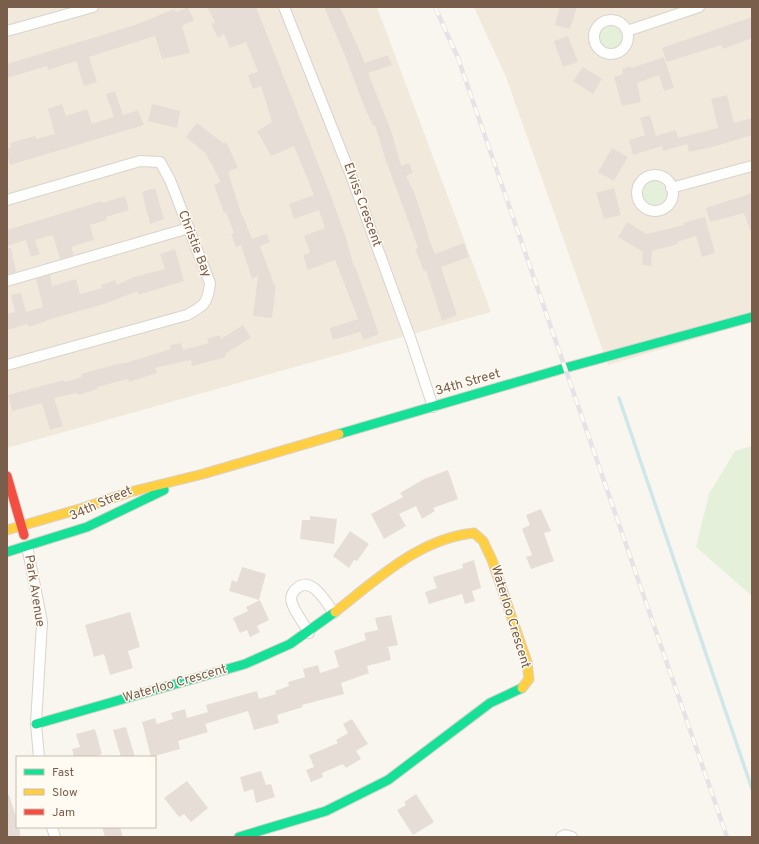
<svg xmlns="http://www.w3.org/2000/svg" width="759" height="844" viewBox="0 0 759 844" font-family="Overpass,sans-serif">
  <rect width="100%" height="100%" fill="#f9f6ef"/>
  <path fill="#f2e9dd" d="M7,7H377L491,312L7,448Z
    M474,7H752V322L608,365L506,77Z"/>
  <path fill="#e5f0da" d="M598 37a12 12 0 1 1 24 0a12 12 0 1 1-24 0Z
    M642 193a12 12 0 1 1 24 0a12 12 0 1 1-24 0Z
    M752,446V596L696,547L709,494L735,451Z"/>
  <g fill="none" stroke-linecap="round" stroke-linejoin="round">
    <path stroke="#d0e7ea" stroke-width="3.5" d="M619,398L752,789"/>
  </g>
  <path fill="#e6ded6" d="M188,7L194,20L182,26L190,53L162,59L155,36L89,57L97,82L84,86L76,61L48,70L47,66L7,78V64L135,25L174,9L176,12Z
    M207,7H256L329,191L346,238L354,267L355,266L379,334L364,340L360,332L333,340L330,328L358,319L335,260L308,270L303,255L310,253L304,236L325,228L319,210L294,219L289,204L314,195L294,146L271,156L257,131L272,122L261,86L253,89L248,75L258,72L246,42L230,48L224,34L218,38L211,24L215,22Z
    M324,7H340L365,63L388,55L392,65L368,73L392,133L401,166L409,163L413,173L406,176L414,192L429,237H428L435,254L464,243L469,257L441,267L457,315L442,321L426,270L424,271L415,249L418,248L385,158L375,125L373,126L364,106L344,53Z
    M560,7H577L570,29L555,25Z
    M752,17V38L723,49L721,45L667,62L662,48Z
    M568,36L578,62L563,67L554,41Z
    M664,57L674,88L664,91L659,75L637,83L641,102L622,106L614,77L623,74L622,69L631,66V68Z
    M583,67L602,79L593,94L573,81Z
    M115,91L123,115L138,110L144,125L10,165L7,154V149L11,147L10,143L35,136L36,139L55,134L48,109L62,104L66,116L87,109L92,124L114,117L106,94Z
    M727,95L734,123L752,118V135L716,146L689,152L687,144L663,151L662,146L633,155L629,140L645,135L640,118L650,115L656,136L676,130L678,138L718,128L711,99Z
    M152,104L180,111L177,128L148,121Z
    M197,123L223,143L226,142L238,167L228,172L242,216H243L252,239L267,234L270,242L260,246L274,284H276L272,318L253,316L258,276L252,279L241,245L236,247L231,234L234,233L226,212L224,213L214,185L221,182L206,154L186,137Z
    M612,148L628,157L614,181L598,172Z
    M155,188L164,219L150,224L142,192Z
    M614,188L621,215L604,219L596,193Z
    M752,193V230H750L744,213L710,222L706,208Z
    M125,196L129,210L106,217L107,220L90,225L94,240L71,247L74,255L60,259L53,235L35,240L40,254L31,257L26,240L7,246V230L102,201V203Z
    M705,217L715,253L702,257L696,236L677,242L678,244L652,251L651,266L642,265L643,252L618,237L627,222L647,234L684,225L683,223Z
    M7,248H11L16,272L7,274Z
    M175,249L184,281L138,295V291L104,304L47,320V321L29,327L28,324L7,330V314L15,312L11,295L21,293L26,312L43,307L36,279L50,275L52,286L76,279L80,294L103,288L101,285L115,280L117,285L134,277L165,269L160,254Z
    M243,325L251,338L225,354L226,357L192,366L191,360L155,368L157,373L129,382L128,379L97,387L98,389L78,395L77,393L54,398L63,426L50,430L42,403L12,411L8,395L64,380L65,382L82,377L81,374L121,363L122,364L171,349L170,345L181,343L183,350L209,343L207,339L220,335L221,339Z
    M448,470L458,499L433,508L435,511L422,519L416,506L399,514L406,526L384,539L371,514L403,497L400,493L424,479Z
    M541,509L551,531L544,533L554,561L531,569L526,557L532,555L522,529L530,525L526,515Z
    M310,516L337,519L334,544L300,539L302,520H310Z
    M350,531L369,544L357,561L354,560L349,568L333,556Z
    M474,560L481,588L472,591L475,601L465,604L462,594L429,604L425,592L437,588L433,577L463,568L462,564Z
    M242,567L266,574L259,600L229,591L232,580L237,582Z
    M260,600L269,620L257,626L260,632L250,637L247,630L240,633L233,618L248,611L246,607Z
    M130,612L140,647L128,651L133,668L110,675L104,654L94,657L85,625Z
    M391,615L398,645L388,647L391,660L367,666L369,673L341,683L344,694L302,705L303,707L277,715L279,723L254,730L248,711L205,724L208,732L178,741L180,749L151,757L142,722L155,718L157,724L173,719L171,713L185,709L187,718L208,712L206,705L257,691L259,699L276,694L275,691L289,686L288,682L305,677L303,669L318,665L320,673L339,667L334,651L366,640L364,633L378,630L375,618Z
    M352,719L368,744L356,751L361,759L346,768L343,764L322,773L323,777L311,782L306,770L314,767L309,755L338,743L336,740L348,733L343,724Z
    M126,727L135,757H121L113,730Z
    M95,729L102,754L93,757H74L72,749L80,747L76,734Z
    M261,771L266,785L271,784L275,797L256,803L253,789L244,792L240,777Z
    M187,781L208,808L191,822L184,814L179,817L164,798Z
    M416,794L434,822L413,835L397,810L406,805L404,802Z
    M7,795H9L17,820V827H19L20,832V837H7Z
    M102,827H120L123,837H105Z"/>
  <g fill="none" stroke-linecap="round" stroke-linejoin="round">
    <g stroke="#d8d3cd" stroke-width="12">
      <path id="street" d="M284,7L352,178L411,340L433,407
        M594 37a17 17 0 1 1 34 0a17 17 0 1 1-34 0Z
        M7,31L93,7
        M627,31L699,7
        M637 193a18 18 0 1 1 36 0a18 18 0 1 1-36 0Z
        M671,188L752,166
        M7,200L140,161L160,162L170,180L210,283C208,303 204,306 187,315L7,365
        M7,281L189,228
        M27,546L42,622L36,724L39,757
        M309,633C304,623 295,613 292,603C290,598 292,592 296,589C311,574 326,602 334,613
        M52,827L55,837
        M561,837L565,835L572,837"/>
    </g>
    <g stroke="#dad3cc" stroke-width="11">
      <path id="fast" d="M339,434L565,368L752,317
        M7,552L87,527L164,490
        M36,724L245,664L290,644L335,612
        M239,837L326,811L388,780L490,703L522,688"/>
    </g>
    <g stroke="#dad3cc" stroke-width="11">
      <path id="slow" d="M7,530L83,508L130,492L203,474L339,434
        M335,612C376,580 420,538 474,533L483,541L492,560L527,662L529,679L522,688"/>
    </g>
    <g stroke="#dad3cc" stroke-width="11">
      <path id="jam" d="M7,476L24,535"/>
    </g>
    <use href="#street" stroke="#fefefd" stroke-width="10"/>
    <use href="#fast" stroke="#16e098" stroke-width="9"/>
    <use href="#slow" stroke="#ffcf43" stroke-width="9"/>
    <use href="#jam" stroke="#f24e42" stroke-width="9"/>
    <g stroke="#e6e3e6" stroke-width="4.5">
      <path id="rail" d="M435,7L458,58L727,837"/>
    </g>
    <use href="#rail" stroke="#fffaf2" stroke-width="3" stroke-dasharray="9" stroke-linecap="butt"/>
  </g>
  <g text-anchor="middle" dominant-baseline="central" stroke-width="3" stroke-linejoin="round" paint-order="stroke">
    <g font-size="13" fill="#795e4c" stroke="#fffaf2">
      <text transform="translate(362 205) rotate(70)">Elviss Crescent</text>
      <text transform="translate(194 244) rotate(69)">Christie Bay</text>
      <text transform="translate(468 383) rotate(-16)">34th Street</text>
      <text transform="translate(101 504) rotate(-24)">34th Street</text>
      <text transform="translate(34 591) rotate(81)">Park Avenue</text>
      <text transform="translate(510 617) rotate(73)">Waterloo Crescent</text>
      <text transform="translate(175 684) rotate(-16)">Waterloo Crescent</text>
    </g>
  </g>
  <rect width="759" height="844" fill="none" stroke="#795e4c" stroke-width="16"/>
  <rect x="16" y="756" width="140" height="72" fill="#fffaf2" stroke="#c9bcb0"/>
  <rect x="24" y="769" width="20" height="6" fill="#16e098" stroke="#c9bcb0"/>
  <text x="52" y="776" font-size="12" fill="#795e4c">Fast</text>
  <rect x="24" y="789" width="20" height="6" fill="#ffcf43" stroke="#c9bcb0"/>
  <text x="52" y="796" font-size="12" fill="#795e4c">Slow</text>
  <rect x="24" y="809" width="20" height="6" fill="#f24e42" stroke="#c9bcb0"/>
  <text x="52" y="816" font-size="12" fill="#795e4c">Jam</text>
</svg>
